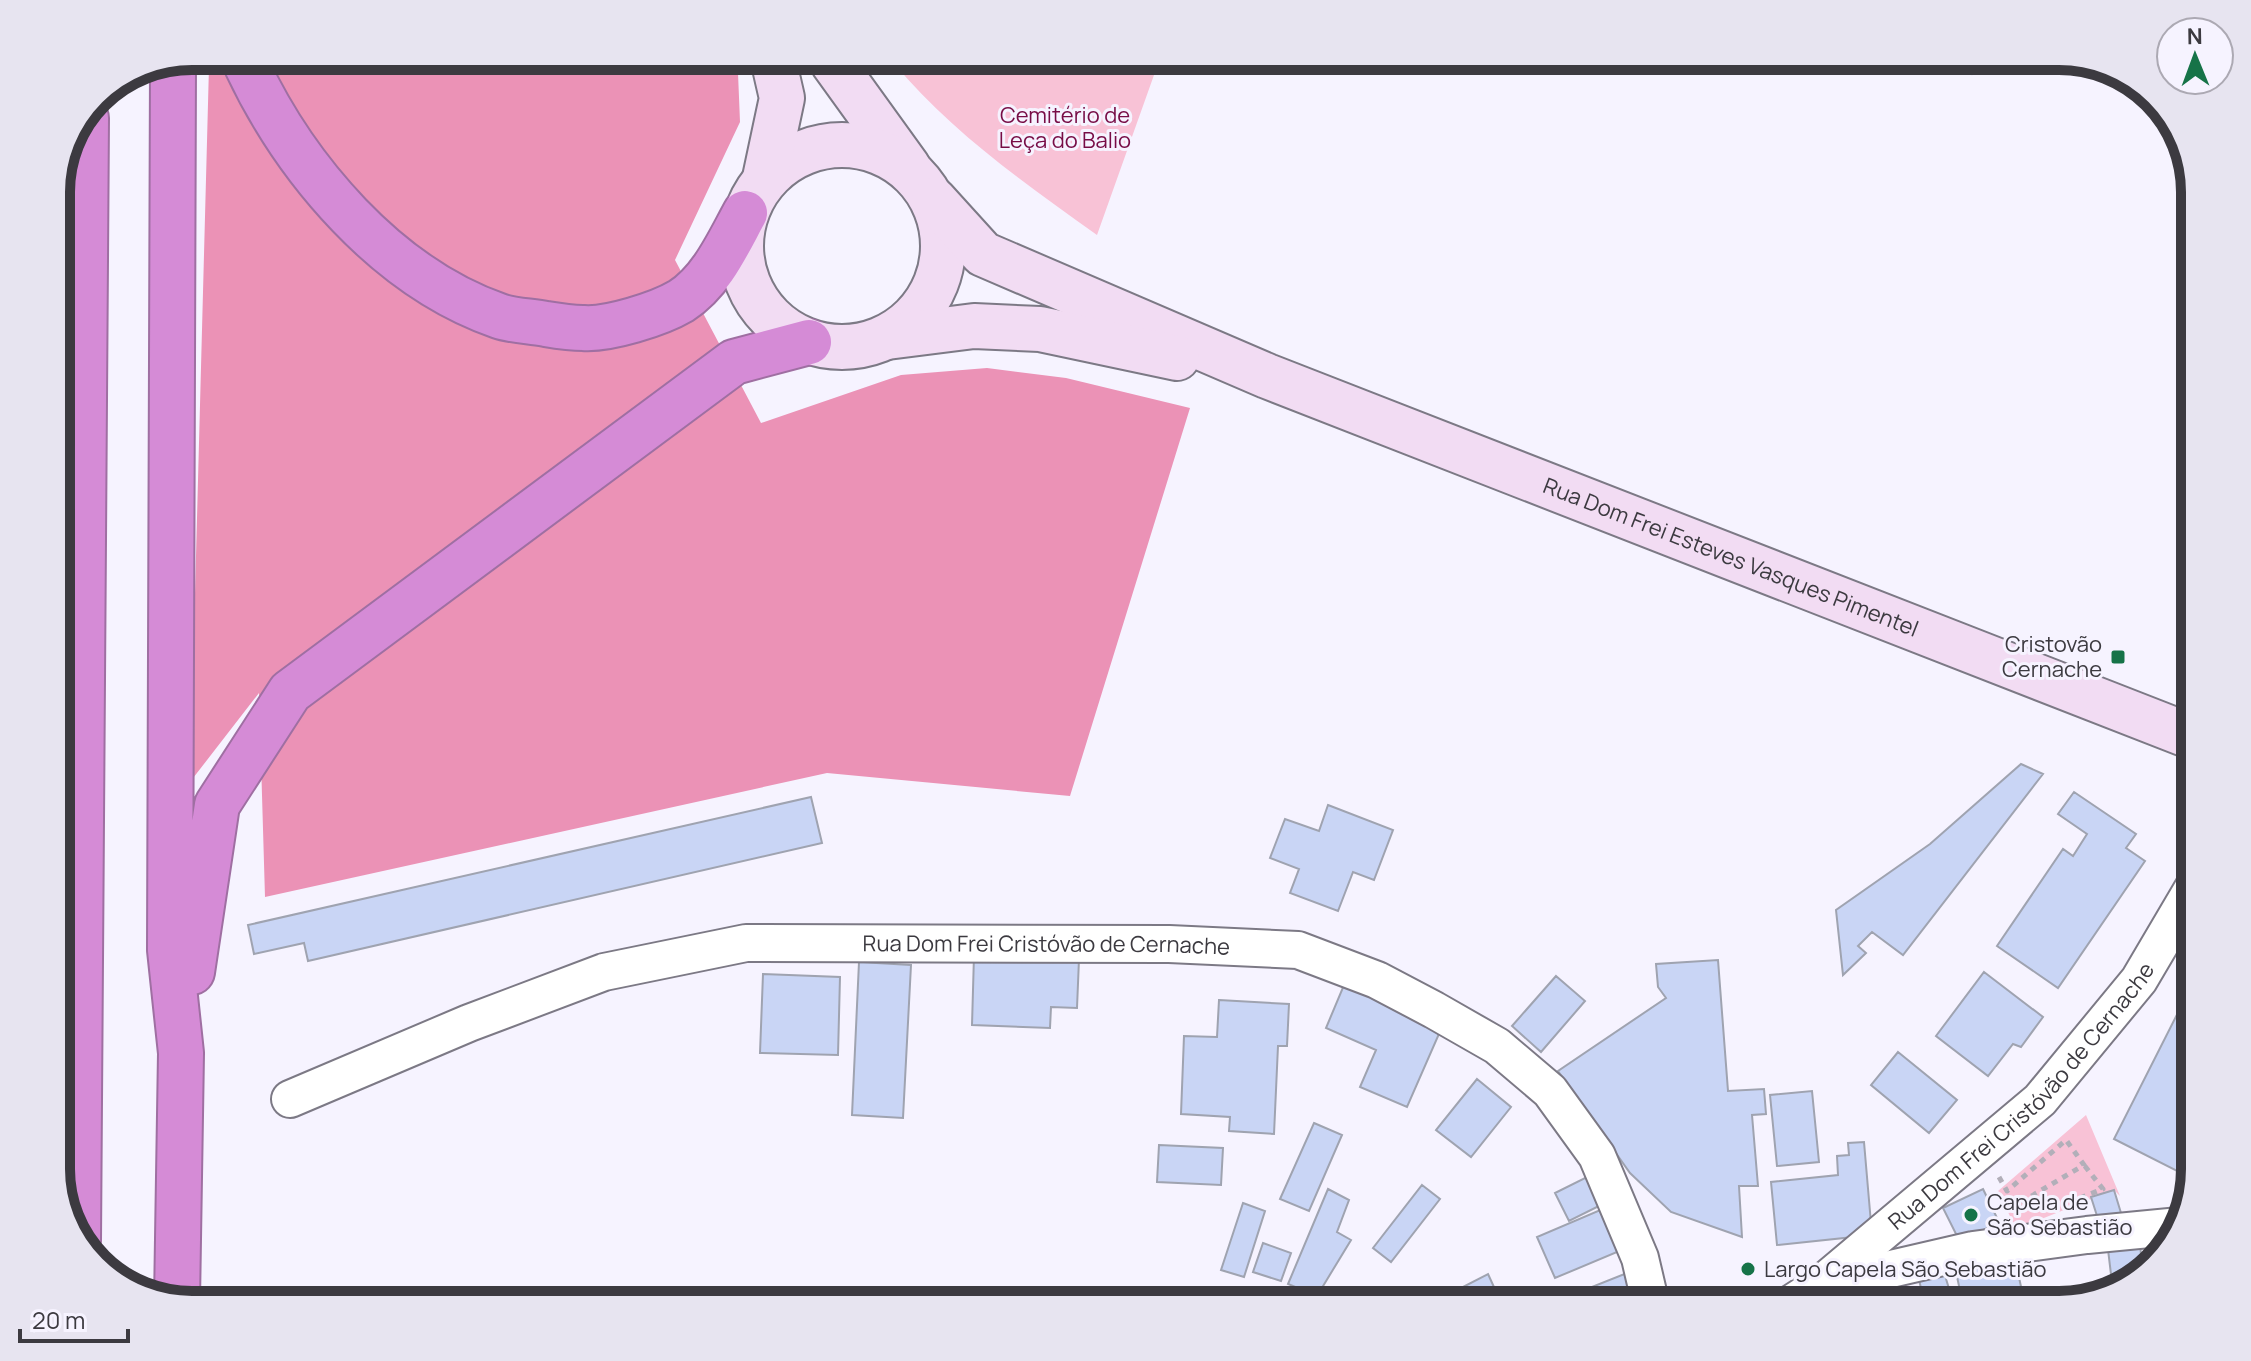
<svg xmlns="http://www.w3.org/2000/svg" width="2251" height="1361" viewBox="0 0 2251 1361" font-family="Manrope,sans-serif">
  <rect width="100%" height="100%" fill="#f6f3ff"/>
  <path fill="#f8c2d6" d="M1159,61L1097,235C1024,183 950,131 893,62Z
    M2086,1115L2120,1196L2114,1190L2016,1229L1998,1191Z"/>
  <path fill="#eb92b6" d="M735,63L738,73L740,122L675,260L761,423L901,375L987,368L1066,378L1190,408L1070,796L827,773L265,897L259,693L190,782L209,66Z"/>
  <path fill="#c9d5f5" stroke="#9fa3b0" stroke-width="2" d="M1975,56L1983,65L1972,74L1952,57Z
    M2021,764L2043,774L1903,955L1872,932L1858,946L1866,953L1843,975L1836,910L1930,844Z
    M2074,792L2136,834L2126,848L2145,861L2058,988L1997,946L2063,849L2073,856L2087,834L2058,814Z
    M811,797L822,843L308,961L304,943L254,954L248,925Z
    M1328,805L1393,830L1374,880L1353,872L1338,911L1290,893L1299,869L1270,858L1285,819L1319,831Z
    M974,955L1079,959L1077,1008L1051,1007L1050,1028L972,1025Z
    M1718,960L1728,1091L1764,1089L1766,1114L1752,1115L1758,1186H1739L1742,1237L1671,1212L1630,1173L1558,1071L1666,998L1658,987L1656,964Z
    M859,962L911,965L903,1118L852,1115Z
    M1984,972L2043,1017L2021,1047L2013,1044L1988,1076L1936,1036Z
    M763,974L840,977L838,1055L760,1053Z
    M1556,976L1585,1001L1541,1052L1512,1026Z
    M2195,979V1151L2183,1174L2114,1139Z
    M1344,985L1442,1027L1407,1107L1360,1087L1376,1050L1326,1028Z
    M1219,1000L1289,1004L1287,1046H1278L1274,1134L1229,1131L1230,1117L1181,1114L1184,1036L1217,1037Z
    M1898,1052L1957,1100L1929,1133L1871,1085Z
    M1477,1079L1511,1107L1471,1157L1436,1130Z
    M1812,1091L1819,1162L1777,1166L1770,1095Z
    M1314,1123L1342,1135L1309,1211L1280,1199Z
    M1864,1142L1872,1235L1777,1245L1771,1182L1838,1175L1837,1156L1849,1155L1848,1143Z
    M1159,1145L1223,1148L1221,1185L1157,1182Z
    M1591,1175L1605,1203L1569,1221L1555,1193Z
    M1422,1185L1440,1199L1391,1262L1373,1248Z
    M1328,1189L1349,1200L1337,1232L1351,1240L1317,1296L1288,1284Z
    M1983,1189L1999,1222L1960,1242L1943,1208Z
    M2114,1190L2121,1213L2098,1219L2091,1197Z
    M1243,1203L1265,1211L1244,1277L1221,1270Z
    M1612,1205L1629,1247L1555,1278L1537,1237Z
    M2139,1237L2143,1271L2127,1287L2113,1291L2107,1241Z
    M1263,1243L1291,1253L1281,1281L1253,1272Z
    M2014,1254L2023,1296L1994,1302L1995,1305H1963L1955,1267Z
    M1943,1269L1954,1305H1878L1922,1292L1918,1276Z
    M1632,1271L1641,1294L1614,1305H1555L1554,1302Z
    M1488,1274L1499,1298L1485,1305H1428Z
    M1092,1299L1146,1305H1092Z"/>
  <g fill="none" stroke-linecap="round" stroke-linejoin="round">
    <g stroke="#7c7985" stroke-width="40">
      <g id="street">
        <path id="s1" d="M290,1099L469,1023L604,972L746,943L1169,944L1298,950L1377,980L1434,1010L1497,1046L1550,1091L1597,1156L1640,1258L1651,1305"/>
        <path d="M1826,1284L1973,1250L2087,1235L2180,1226"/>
        <path id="s2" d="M1789,1305L1820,1285L2040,1100L2139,980L2195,885"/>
      </g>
    </g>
    <g stroke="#7c7985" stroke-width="48">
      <g id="secondary">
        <path d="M833,63L908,167"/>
        <circle cx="842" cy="246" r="101"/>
        <path d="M765,178L782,98L774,63"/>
        <path id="s3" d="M934,200L983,254L1267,376L2195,738"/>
        <path d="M887,337L974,326L1040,329L1177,358"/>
      </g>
    </g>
    <g stroke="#9f6fa2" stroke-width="48">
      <path id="highway" d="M173,66L170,950L181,1053L177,1301
        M247,66C296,170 387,277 499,316C513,321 531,321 546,324C558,326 571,328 583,328C608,330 659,314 681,301C712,281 728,244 745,213
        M192,972L217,805L290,692L734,362L809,342
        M78,1241L86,118"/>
    </g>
    <path stroke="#b2afb9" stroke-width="5" stroke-dasharray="6 6" stroke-linecap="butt" d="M1999,1177L2007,1191L2066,1140L2084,1165L2018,1204L2021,1209
      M2080,1198L2103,1189L2084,1165"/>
    <use href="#street" stroke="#fff" stroke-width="36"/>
    <use href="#secondary" stroke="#f2dcf3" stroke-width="44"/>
    <use href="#highway" stroke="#d58bd6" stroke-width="44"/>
  </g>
  <g fill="#167348" stroke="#f6f3ff" stroke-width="3">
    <rect x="2110" y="649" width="16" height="16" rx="4"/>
    <circle cx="1971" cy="1215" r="8"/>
    <circle cx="1748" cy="1269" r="8"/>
  </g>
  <g text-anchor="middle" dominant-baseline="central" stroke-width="6" stroke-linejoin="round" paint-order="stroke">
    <g font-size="22" fill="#770c46" stroke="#f6f3ff">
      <text x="1065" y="115">Cemitério de<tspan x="1065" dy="25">Leça do Balio</tspan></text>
    </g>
    <g font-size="22" fill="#3c3a40" stroke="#f6f3ff">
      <text stroke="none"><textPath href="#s3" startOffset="880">Rua Dom Frei Esteves Vasques Pimentel</textPath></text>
      <text stroke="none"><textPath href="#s1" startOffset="784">Rua Dom Frei Cristóvão de Cernache</textPath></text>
      <text stroke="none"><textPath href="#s2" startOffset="314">Rua Dom Frei Cristóvão de Cernache</textPath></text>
    </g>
    <g font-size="22" fill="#3c3a40" stroke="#f6f3ff" text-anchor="start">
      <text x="2102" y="644" text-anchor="end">Cristovão<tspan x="2102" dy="25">Cernache</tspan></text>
      <text x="1987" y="1202">Capela de<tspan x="1987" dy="25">São Sebastião</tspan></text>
      <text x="1764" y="1269">Largo Capela São Sebastião</text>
    </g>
  </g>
  <path d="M0 0H2251V1361H0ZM192 70H2059A122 122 0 0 1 2181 192V1169A122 122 0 0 1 2059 1291H192A122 122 0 0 1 70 1169V192A122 122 0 0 1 192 70Z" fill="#e7e4f0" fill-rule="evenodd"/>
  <path fill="none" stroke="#3c3a40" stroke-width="10" d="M192 70H2059A122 122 0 0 1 2181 192V1169A122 122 0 0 1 2059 1291H192A122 122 0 0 1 70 1169V192A122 122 0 0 1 192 70Z"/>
  <g transform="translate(2195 56) rotate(359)"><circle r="38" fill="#f6f3ff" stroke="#aca9b3" stroke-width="2"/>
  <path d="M0-6L14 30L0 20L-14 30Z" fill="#167348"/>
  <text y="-12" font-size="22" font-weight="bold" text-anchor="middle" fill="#3c3a40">N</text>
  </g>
  <path d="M20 1329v12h108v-12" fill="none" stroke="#3c3a40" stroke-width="4"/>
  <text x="32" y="1329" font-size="24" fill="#3c3a40" stroke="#f6f3ff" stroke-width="6" paint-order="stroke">20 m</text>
</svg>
